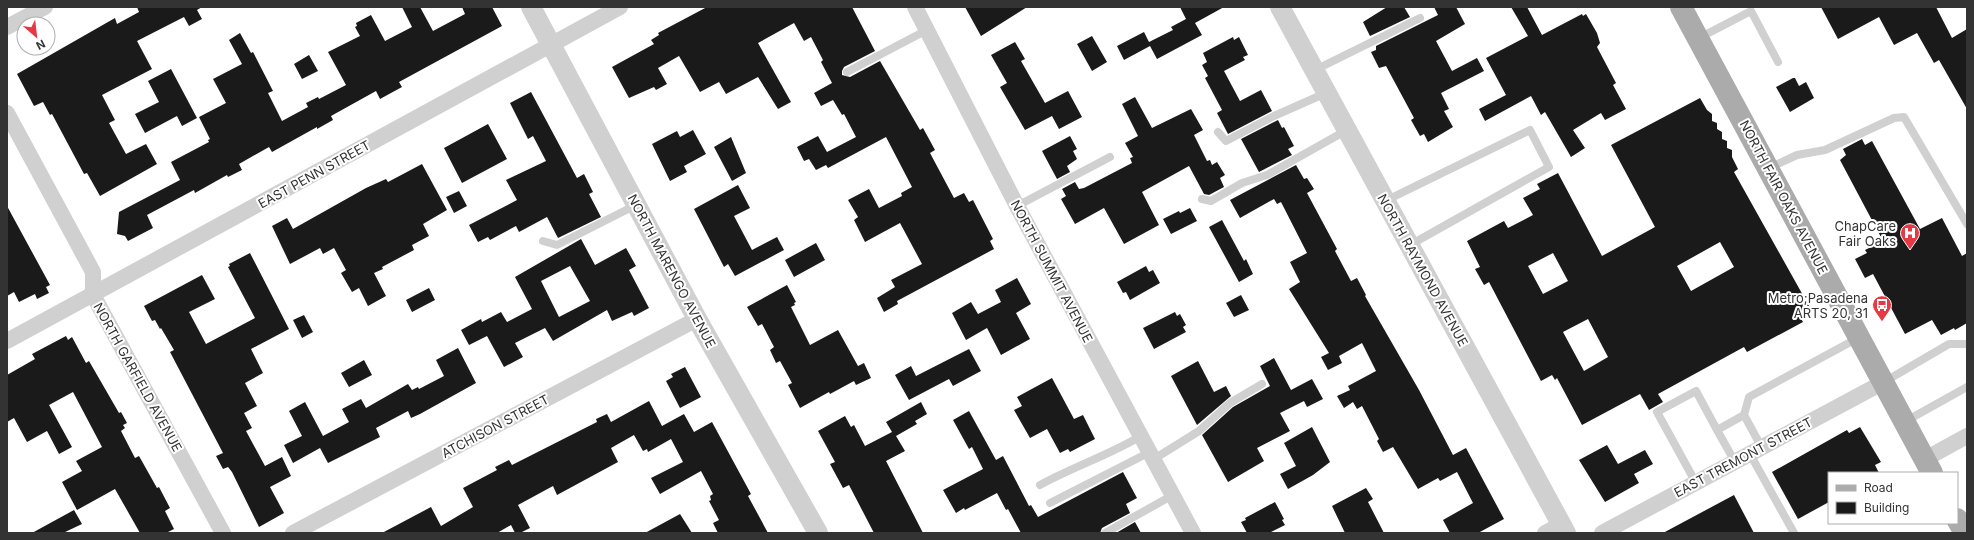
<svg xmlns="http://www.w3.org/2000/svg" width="1974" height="540" viewBox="0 0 1974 540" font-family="Inter,sans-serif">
  <rect width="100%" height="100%" fill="#fff"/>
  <path fill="#1a1a1a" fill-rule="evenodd" d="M137,7H202L197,10L202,19L189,26L184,17L137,41L152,69L102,95L115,120L109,123L126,154L146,144L157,164L100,196L87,173L84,174L52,114L50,115L43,102L34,106L17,74L115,18L117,24L139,12Z
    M402,7H420L433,31L465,14L462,7H492L502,26L399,82L402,87L380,99L376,91L331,116L333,120L317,129V127L272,152L269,147L239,164L242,170L228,177L227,175L195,193L194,190L147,215L153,228L128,241L125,236L117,234L119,212L180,180L171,162L209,142L208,140L210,139L199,117L226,103L213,79L242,64L229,40L240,33L251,53L253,52L273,91L268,93L282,121L308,107L306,103L318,97L319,99L346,85L328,52L360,36L355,27L357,26L356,23L371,15L385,41L412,27Z
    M707,7H852L875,51L844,67L842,71V75L850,77L880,61L920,130L923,128L935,150L930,153L954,198L964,193L969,202L973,200L993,239L990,241L994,249L897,301L898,304L884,312L877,298L895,287L891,280L922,264L900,223L865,242L854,220L858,217L848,200L869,189L879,208L902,196L901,193L912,187L886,137L828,168L826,165L816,170L809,159L804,161L797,147L818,136L827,152L856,137L844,114L842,115L833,100L821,106L814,93L832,83L821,62L823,60L811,37L804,41L794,23L758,43L791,102L778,109L758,77L726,94L719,82L700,92L679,56L658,68L667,84L656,90L654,87L629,98L612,67L654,44L651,40L659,35L658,33Z
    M965,7H1027L981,36Z
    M1180,7H1224L1195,23L1202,35L1157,59L1150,46L1124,60L1117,46L1144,32L1149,42L1173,30L1171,27L1186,19Z
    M1387,7H1404L1410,17L1370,36L1363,22Z
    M1434,7H1456L1465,24L1436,41L1452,71L1477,58L1484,71L1441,93L1449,109L1444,111L1453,127L1428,142L1424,134L1420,136L1411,120L1414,118L1386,66L1379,68L1371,52L1376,50V46L1438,15Z
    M1511,7H1527L1542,35L1582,14L1583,16L1586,14L1597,33L1600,43L1597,47L1616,83L1613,85L1626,109L1605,120L1601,113L1573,130L1585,148L1571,157L1545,112L1541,115L1531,96L1485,121L1479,109L1506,95L1486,58L1528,36Z
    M1821,7H1936L1952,38L1967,29V109L1939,60L1934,63L1917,33L1894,45L1879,17L1838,39Z
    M1092,36L1107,62L1092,71L1077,44Z
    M1233,37L1234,40L1239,37L1248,55L1243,57L1245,60L1224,71L1240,101L1261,90L1272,111L1228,134L1217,113L1222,110L1205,78L1208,76L1202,65L1207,62L1203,53Z
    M1015,42L1025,59L1021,61L1045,103L1068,91L1082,117L1059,129L1052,116L1025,130L1000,87L1007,83L991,55Z
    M309,55L318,71L302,79L294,64Z
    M171,69L197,118L182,126L177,116L145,133L135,114L159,102L148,81Z
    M1793,78H1795L1799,86L1806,82L1814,98L1790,112L1776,87Z
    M531,92L577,178L584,174L593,192L589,194L601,217L558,238L547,217L519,232L516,226L490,240L488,237L478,242L469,225L517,200L506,180L546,161L533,136L528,139L510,103Z
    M1135,97L1152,128L1191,109L1203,130L1194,135L1207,161L1210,160L1212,165L1217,162L1225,175L1220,178L1224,187L1209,195L1204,194L1189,166L1142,192L1159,225L1124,244L1104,208L1075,224L1061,199L1066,196L1062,189L1075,182L1079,189L1084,188L1132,163L1130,158L1133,157L1125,143L1138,136L1122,104Z
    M1700,98L1707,110L1712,114V121L1717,123V129L1722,132V139L1727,141V148L1732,150V157L1738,169L1734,172L1809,306L1805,308L1807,311L1799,315L1803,322L1747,352L1744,347L1658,394L1663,402L1649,410L1640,394L1582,425L1557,378L1555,380L1552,375L1541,381L1489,282L1484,285L1475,269L1480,267L1467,241L1504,221L1508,228L1533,215L1523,198L1540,189L1537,184L1558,173L1602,256L1655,227L1611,145ZM1720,242L1734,267L1691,291L1677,266ZM1553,253L1568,281L1543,294L1528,266ZM1588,319L1608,357L1584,371L1563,332Z
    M1278,120L1282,128L1284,127L1294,146L1288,149L1292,155L1259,172L1241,139Z
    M488,124L507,159L462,183L444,148Z
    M693,130L706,154L684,166L687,172L670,181L652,144L677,131L680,137Z
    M1070,136L1077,149L1073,151L1077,159L1067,166L1070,172L1057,179L1042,151Z
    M731,137L746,173L732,181L714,147Z
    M1862,139L1865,145L1872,141L1920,229L1942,218L1962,256L1967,253V323L1955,330L1954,328L1941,335L1932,320L1905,334L1873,274L1865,278L1855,259L1867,253L1865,250L1883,241L1840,160L1846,155L1843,149Z
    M422,164L447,210L423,224L429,236L412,245L414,250L382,267L383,269L374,273L386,296L368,306L359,288L352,292L341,273L346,270L334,248L323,254L320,248L290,264L272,226L287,218L293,229L366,188L386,179L388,182Z
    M1296,165L1304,179L1307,178L1314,189L1307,193L1337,249L1335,251L1351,281L1357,278L1366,295L1365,296L1419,390L1453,455L1466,448L1504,519L1478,533H1450L1443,520L1473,503L1457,472L1440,481L1438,478L1418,489L1393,447L1383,452L1377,441L1379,439L1362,406L1357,409L1353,402L1344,408L1337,396L1350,390L1348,386L1376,371L1362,343L1339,356L1342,363L1328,370L1321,357L1329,353L1289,289L1300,282L1290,262L1307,253L1281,202L1277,204L1274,199L1240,218L1230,200Z
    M738,185L750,208L734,216L752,250L777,237L784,250L735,276L728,264L724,267L694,209Z
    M459,191L467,206L454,213L446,197Z
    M7,206L50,285L46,287L49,293L37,299L35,294L19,302L14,292L7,296Z
    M1190,208L1197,221L1171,234L1163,219L1179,211L1180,213Z
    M1222,220L1244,261L1246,259L1253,274L1239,282L1209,227Z
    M581,239L595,265L626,248L636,266L629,270L649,308L634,316L632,312L612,321L607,310L553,341L545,328L515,343L523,357L504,367L487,336L469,345L461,330L481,319L482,322L501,312L507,322L532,309L515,277ZM570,266L590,301L559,317L541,281Z
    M816,243L825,260L794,277L785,260Z
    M250,253L289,329L251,349L263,373L245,383L257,406L244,413L252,428L246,431L265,466L282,457L291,476L270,487L284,513L259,527L232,472L228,467L223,469L216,456L223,453L170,352L174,350L161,328L160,329L155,320L152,321L144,306L202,275L215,299L189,312L206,344L255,318L228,267L230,266L229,264Z
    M1146,266L1149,272L1153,270L1160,283L1130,300L1126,292L1123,293L1117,282Z
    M1017,278L1031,304L1016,313L1030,339L1001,355L987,328L966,340L952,313L971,302L978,314L1001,302L995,290Z
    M787,285L796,302L794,303L795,305L791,307L810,345L838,330L858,366L864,363L871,378L856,385L854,381L830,394L829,392L800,408L788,385L792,383L780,361L776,363L770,350L774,347L762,324L758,326L747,307Z
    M429,288L435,300L412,312L406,300Z
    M1241,295L1249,310L1234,317L1226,303Z
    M1175,312L1177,316L1180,314L1186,325L1183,327L1186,332L1154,349L1143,328Z
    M304,315L313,332L302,338L293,320Z
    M66,336L68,340L72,337L86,363L89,361L119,413L121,412L127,423L123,425L125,428L121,431L135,458L139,456L157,488L159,487L170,508L165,511L174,529L166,533H140L115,489L77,510L62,482L82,471L76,461L102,447L73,392L49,405L72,447L59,454L47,431L27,442L14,418L7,422V375L35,359L32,354Z
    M458,348L476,383L420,414L411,418L408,411L376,428L380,437L328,463L320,448L293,463L284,445L302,436L289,411L305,402L323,436L349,422L342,409L361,399L366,408L408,384L412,390L418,387L419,389L444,376L436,360Z
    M969,349L981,371L953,386L949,379L909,400L895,375L911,366L916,376Z
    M1274,358L1291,390L1312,379L1323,399L1307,407L1304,401L1280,413L1290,431L1257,448L1264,461L1228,482L1202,435L1233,407L1270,386L1260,366Z
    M364,360L372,375L349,387L341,373Z
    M1198,361L1214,392L1226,386L1231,396L1197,425L1171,376Z
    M685,367L701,397L680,408L666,381L673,377L671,374Z
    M1052,378L1074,419L1083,415L1095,439L1070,452L1068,449L1060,453L1047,429L1030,438L1014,410L1022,406L1017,397Z
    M649,401L662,426L684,414L694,432L712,422L751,494L748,496L768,533H718L713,523L719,520L709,501L711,500L710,496L713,494L701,471L660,494L651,478L683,462L671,439L648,452L647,449L643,451L634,435L611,448L618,462L557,495L553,486L518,505L530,528L520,533H515L511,525L497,533H382L431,507L441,526L473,507L463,488L497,470L495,467L509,460L512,465L597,422L596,419L607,414L611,422Z
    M921,402L927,414L915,421L917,424L896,436L905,451L886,461L923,533H874L849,485L843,488L830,464L835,462L818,431L845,416L851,427L854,425L865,446L892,432L886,422Z
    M969,411L996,460L1003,456L1029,506L1031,505L1038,517L1123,472L1137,498L1126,504L1130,513L1102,528L1100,533H1021L1008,509L1006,510L997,493L965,510L964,508L956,513L943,490L983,469L972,447L969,449L953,420Z
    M1312,427L1330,462L1313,475L1288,489L1280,474L1296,466L1284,443Z
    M1860,427L1881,462L1875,465L1879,473H1829V502L1798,519L1772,472L1847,430L1849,433Z
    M1607,445L1618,464L1645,450L1653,464L1634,474L1639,483L1605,502L1579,460Z
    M1366,488L1373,499L1368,502L1384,533H1345L1332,506Z
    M1734,495L1754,533H1663Z
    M1275,502L1284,519L1282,520L1285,525L1269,533H1247L1241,522L1246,520L1245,518Z
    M74,510L82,524L63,533H32Z
    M680,514L692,533H645Z
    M1135,522L1141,533H1116Z"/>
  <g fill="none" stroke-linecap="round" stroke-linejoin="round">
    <path stroke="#d0d0d0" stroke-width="8" d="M1699,38L1751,11L1778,62
      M1315,70L1420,18
      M847,72L927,30
      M1218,132L1226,141L1274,116L1326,93
      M1769,168L1797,155L1825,150L1894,118L1904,117L1967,224
      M1202,199L1211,201L1242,183L1267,175L1347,130
      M1385,201L1530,130L1549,167L1410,245
      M1017,206L1110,157
      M543,241L557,245L636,205
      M1884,382L1949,344H1967
      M1744,415L1749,397L1858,338
      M1906,421L1967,387
      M1750,454L1794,533
      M1154,459L1199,431L1230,403L1262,384
      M1735,462L1717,430L1744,415L1762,448
      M1696,483L1657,412L1696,391L1717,430
      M1040,485C1073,467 1109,455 1141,436
      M1050,503L1150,452
      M1105,533L1173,495"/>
    <path stroke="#d0d0d0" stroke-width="16" d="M915,7L1017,206L1193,533
      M7,27L45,7
      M7,113L93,272V295L223,533
      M7,341L620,7
      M1925,459L1967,436
      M293,533L697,319
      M1545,533L1562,524
      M1602,533L1884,382"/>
    <path stroke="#d0d0d0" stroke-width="20" d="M531,7L697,319L818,533
      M1280,7L1566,533"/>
    <path stroke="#ababab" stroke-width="22" d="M1681,7L1932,473
      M1957,519L1965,533"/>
  </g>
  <defs>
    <g id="hospital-pin" transform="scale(1)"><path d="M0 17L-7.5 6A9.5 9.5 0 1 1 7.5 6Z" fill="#e63946" stroke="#fff"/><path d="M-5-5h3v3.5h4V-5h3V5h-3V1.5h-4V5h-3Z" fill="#fff"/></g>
    <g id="bus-pin" transform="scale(1)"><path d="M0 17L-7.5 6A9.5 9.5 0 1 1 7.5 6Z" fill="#e63946" stroke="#fff"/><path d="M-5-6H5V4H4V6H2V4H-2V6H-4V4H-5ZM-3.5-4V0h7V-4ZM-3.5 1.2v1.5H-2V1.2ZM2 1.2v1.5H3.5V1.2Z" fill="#fff"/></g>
  </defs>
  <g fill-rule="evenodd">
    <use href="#hospital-pin" x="1910" y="233"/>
    <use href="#bus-pin" x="1882" y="305"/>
  </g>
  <g text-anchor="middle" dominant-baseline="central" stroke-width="4" stroke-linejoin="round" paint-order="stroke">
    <g font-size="13" fill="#333" stroke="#fff">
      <text transform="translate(314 174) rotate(-29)">EAST PENN STREET</text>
      <text transform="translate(1784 197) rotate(62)">NORTH FAIR OAKS AVENUE</text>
      <text transform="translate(1423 270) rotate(61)">NORTH RAYMOND AVENUE</text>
      <text transform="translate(672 271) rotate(62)">NORTH MARENGO AVENUE</text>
      <text transform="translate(1052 271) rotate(62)">NORTH SUMMIT AVENUE</text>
      <text transform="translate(138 377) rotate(61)">NORTH GARFIELD AVENUE</text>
      <text transform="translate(495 426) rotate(-28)">ATCHISON STREET</text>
      <text transform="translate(1743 457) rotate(-28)">EAST TREMONT STREET</text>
    </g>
    <g font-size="13" fill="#333" stroke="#fff" text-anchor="end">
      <text x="1896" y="226">ChapCare<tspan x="1896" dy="15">Fair Oaks</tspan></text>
      <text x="1868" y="298">Metro;Pasadena<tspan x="1868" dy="15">ARTS 20, 31</tspan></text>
    </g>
  </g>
  <rect width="1974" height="540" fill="none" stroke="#333333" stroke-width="16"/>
  <rect x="1828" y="472" width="130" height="52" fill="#ffffff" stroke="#adadad"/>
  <rect x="1836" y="485" width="20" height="6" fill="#ababab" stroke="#adadad"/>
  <text x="1864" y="492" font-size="12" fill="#333333">Road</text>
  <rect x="1836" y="502" width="20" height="12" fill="#1a1a1a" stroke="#adadad"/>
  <text x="1864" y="512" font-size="12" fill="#333333">Building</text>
  <g transform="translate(36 36) rotate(152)"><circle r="19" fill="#ffffff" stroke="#adadad"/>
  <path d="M0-3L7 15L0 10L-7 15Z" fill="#e63946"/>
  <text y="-6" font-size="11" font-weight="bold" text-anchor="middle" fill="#333333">N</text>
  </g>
</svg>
